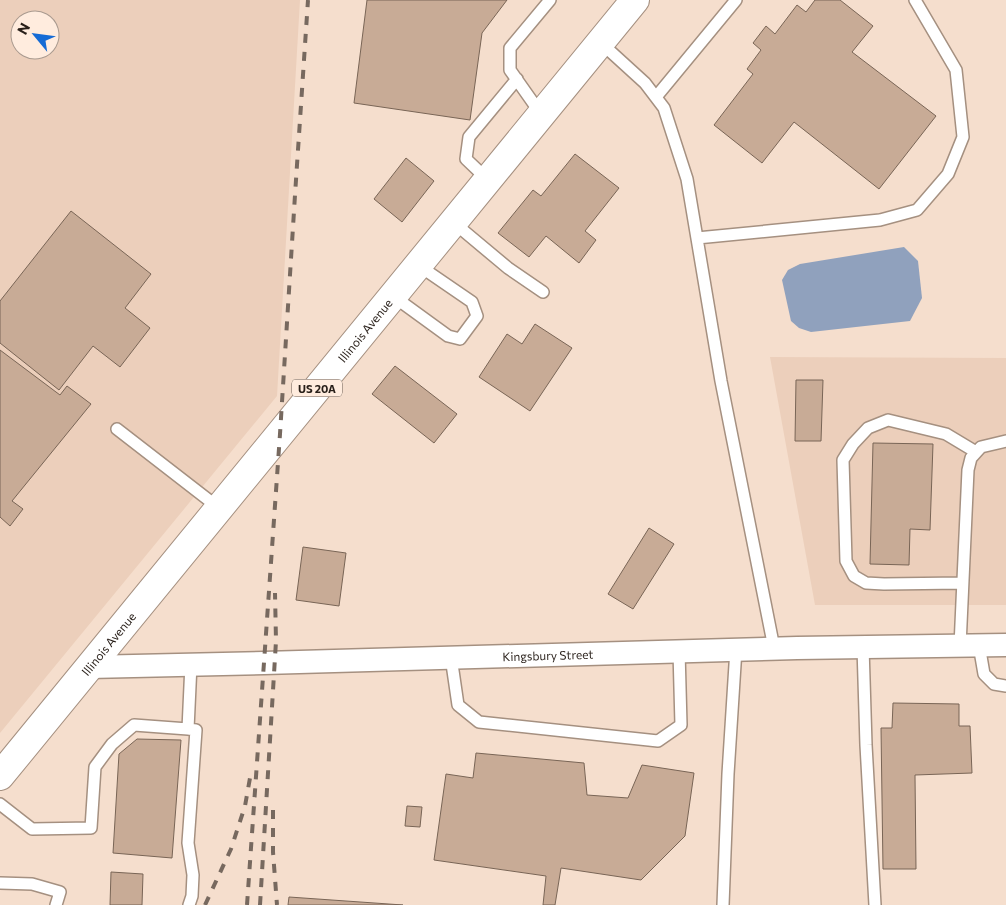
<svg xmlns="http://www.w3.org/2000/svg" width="1006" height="905" viewBox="0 0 1006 905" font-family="Commissioner,sans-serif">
  <rect width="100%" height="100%" fill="#f5decd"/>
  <path fill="#eccfbb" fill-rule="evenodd" d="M0,0H300L277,396L0,733ZM20,20H50V50H20Z
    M770,357L1006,358V605H815Z"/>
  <path fill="#90a1bd" d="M904,247L918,261L922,298L910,321L811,332L799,328L791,321L782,280L788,270L800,264Z"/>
  <path fill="#c8ab96" stroke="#796556" d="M367,0H507L482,33L470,120L354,103Z
    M815,0H840L873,26L852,52L936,116L879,189L794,122L762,163L714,125L753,74L747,69L761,50L753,43L766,26L775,34L797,5L806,12Z
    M575,154L619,188L585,231L596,240L579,263L546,236L529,257L498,233L533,190L541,196Z
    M406,158L434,181L402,222L374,199Z
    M71,211L151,274L125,308L150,328L120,367L93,346L59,390L0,343V301Z
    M535,324L572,348L530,411L479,377L507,334L522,344Z
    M0,350L60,395L67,386L91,404L12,501L23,509L10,526L0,517Z
    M395,366L457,414L434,443L372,394Z
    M796,380H823L821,441H795Z
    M873,443L933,444L930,530L910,529L909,565L870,564Z
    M649,528L674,544L633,609L608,594Z
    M303,547L346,553L339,606L296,600Z
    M893,703L959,704V726H970L972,773L915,775L916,869H883L881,728H892Z
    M137,739L181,740L172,858L113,853L119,754Z
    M476,753L584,763L587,795L628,798L642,765L694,773L685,836L641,880L561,868L555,905H543L546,876L434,860L446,774L473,778Z
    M407,806L422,807L420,827L405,826Z
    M111,872L143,874L142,905H110Z
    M289,897L403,905H288Z"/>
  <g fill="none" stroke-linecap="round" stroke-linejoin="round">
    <g stroke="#a59080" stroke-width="14">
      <path id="lane" d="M600,42L645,83L664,108L687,179L721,381L774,648
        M656,97L736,0
        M541,114L510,70V48L550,0
        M488,180L466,159L469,137L517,79
        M453,222L508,268L543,292
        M697,238L880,220L917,210L948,174L963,137L956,70L915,0
        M393,296L448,336L460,339L477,316L472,302L418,265
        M117,429L219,508
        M962,583L884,584L866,583L854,576L846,561L843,460L853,444L868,428L888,420L946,434L976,452
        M979,645L984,674L994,684L1006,686
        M960,646L968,470L971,458L981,447L1006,441
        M863,647L866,745L875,905
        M451,657L458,705L479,722L658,741L681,725L679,651
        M188,729L196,730L188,843L193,875L192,896L189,905
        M0,804L32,829L91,828L95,767L112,744L134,725L188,729L191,664
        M0,883L32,884L60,892L56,905
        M723,905L728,774L736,649"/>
    </g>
    <g stroke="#a59080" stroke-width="25">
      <g id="street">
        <path id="s1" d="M89,667L264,663L797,648L1006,645"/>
      </g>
    </g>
    <g stroke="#a59080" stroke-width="30">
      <g id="primary">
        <path id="s2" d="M0,776L635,0"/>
      </g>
    </g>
    <use href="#lane" stroke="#fff" stroke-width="11"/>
    <use href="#street" stroke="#fff" stroke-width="22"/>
    <use href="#primary" stroke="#fff" stroke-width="28"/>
    <path stroke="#77695f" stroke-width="4" stroke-dasharray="9 9" stroke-linecap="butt" d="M273,810V852L277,905
      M205,905L231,849L245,806L250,778
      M247,905L280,434L295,195L308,0
      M260,905L276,641L275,593"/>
  </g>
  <g text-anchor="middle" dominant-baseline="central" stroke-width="4" stroke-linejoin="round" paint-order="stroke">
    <rect fill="#ffecde" stroke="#685c54" stroke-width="1" x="292" y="379.5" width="50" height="17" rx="4"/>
    <g font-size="11" font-weight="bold" fill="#281f19">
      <text x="317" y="388">US 20A</text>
    </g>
    <g font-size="12" fill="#281f19" stroke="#ffecde">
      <text stroke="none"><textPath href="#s2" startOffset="576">Illinois Avenue</textPath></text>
      <text stroke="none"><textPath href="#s2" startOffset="171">Illinois Avenue</textPath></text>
      <text stroke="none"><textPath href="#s1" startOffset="459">Kingsbury Street</textPath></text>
    </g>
  </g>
  <g transform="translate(35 35) rotate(299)"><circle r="24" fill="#ffecde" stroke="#a99a8f"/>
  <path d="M0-4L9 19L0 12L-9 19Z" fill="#156bd5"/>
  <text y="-8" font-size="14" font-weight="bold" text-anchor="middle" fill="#281f19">N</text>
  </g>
</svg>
